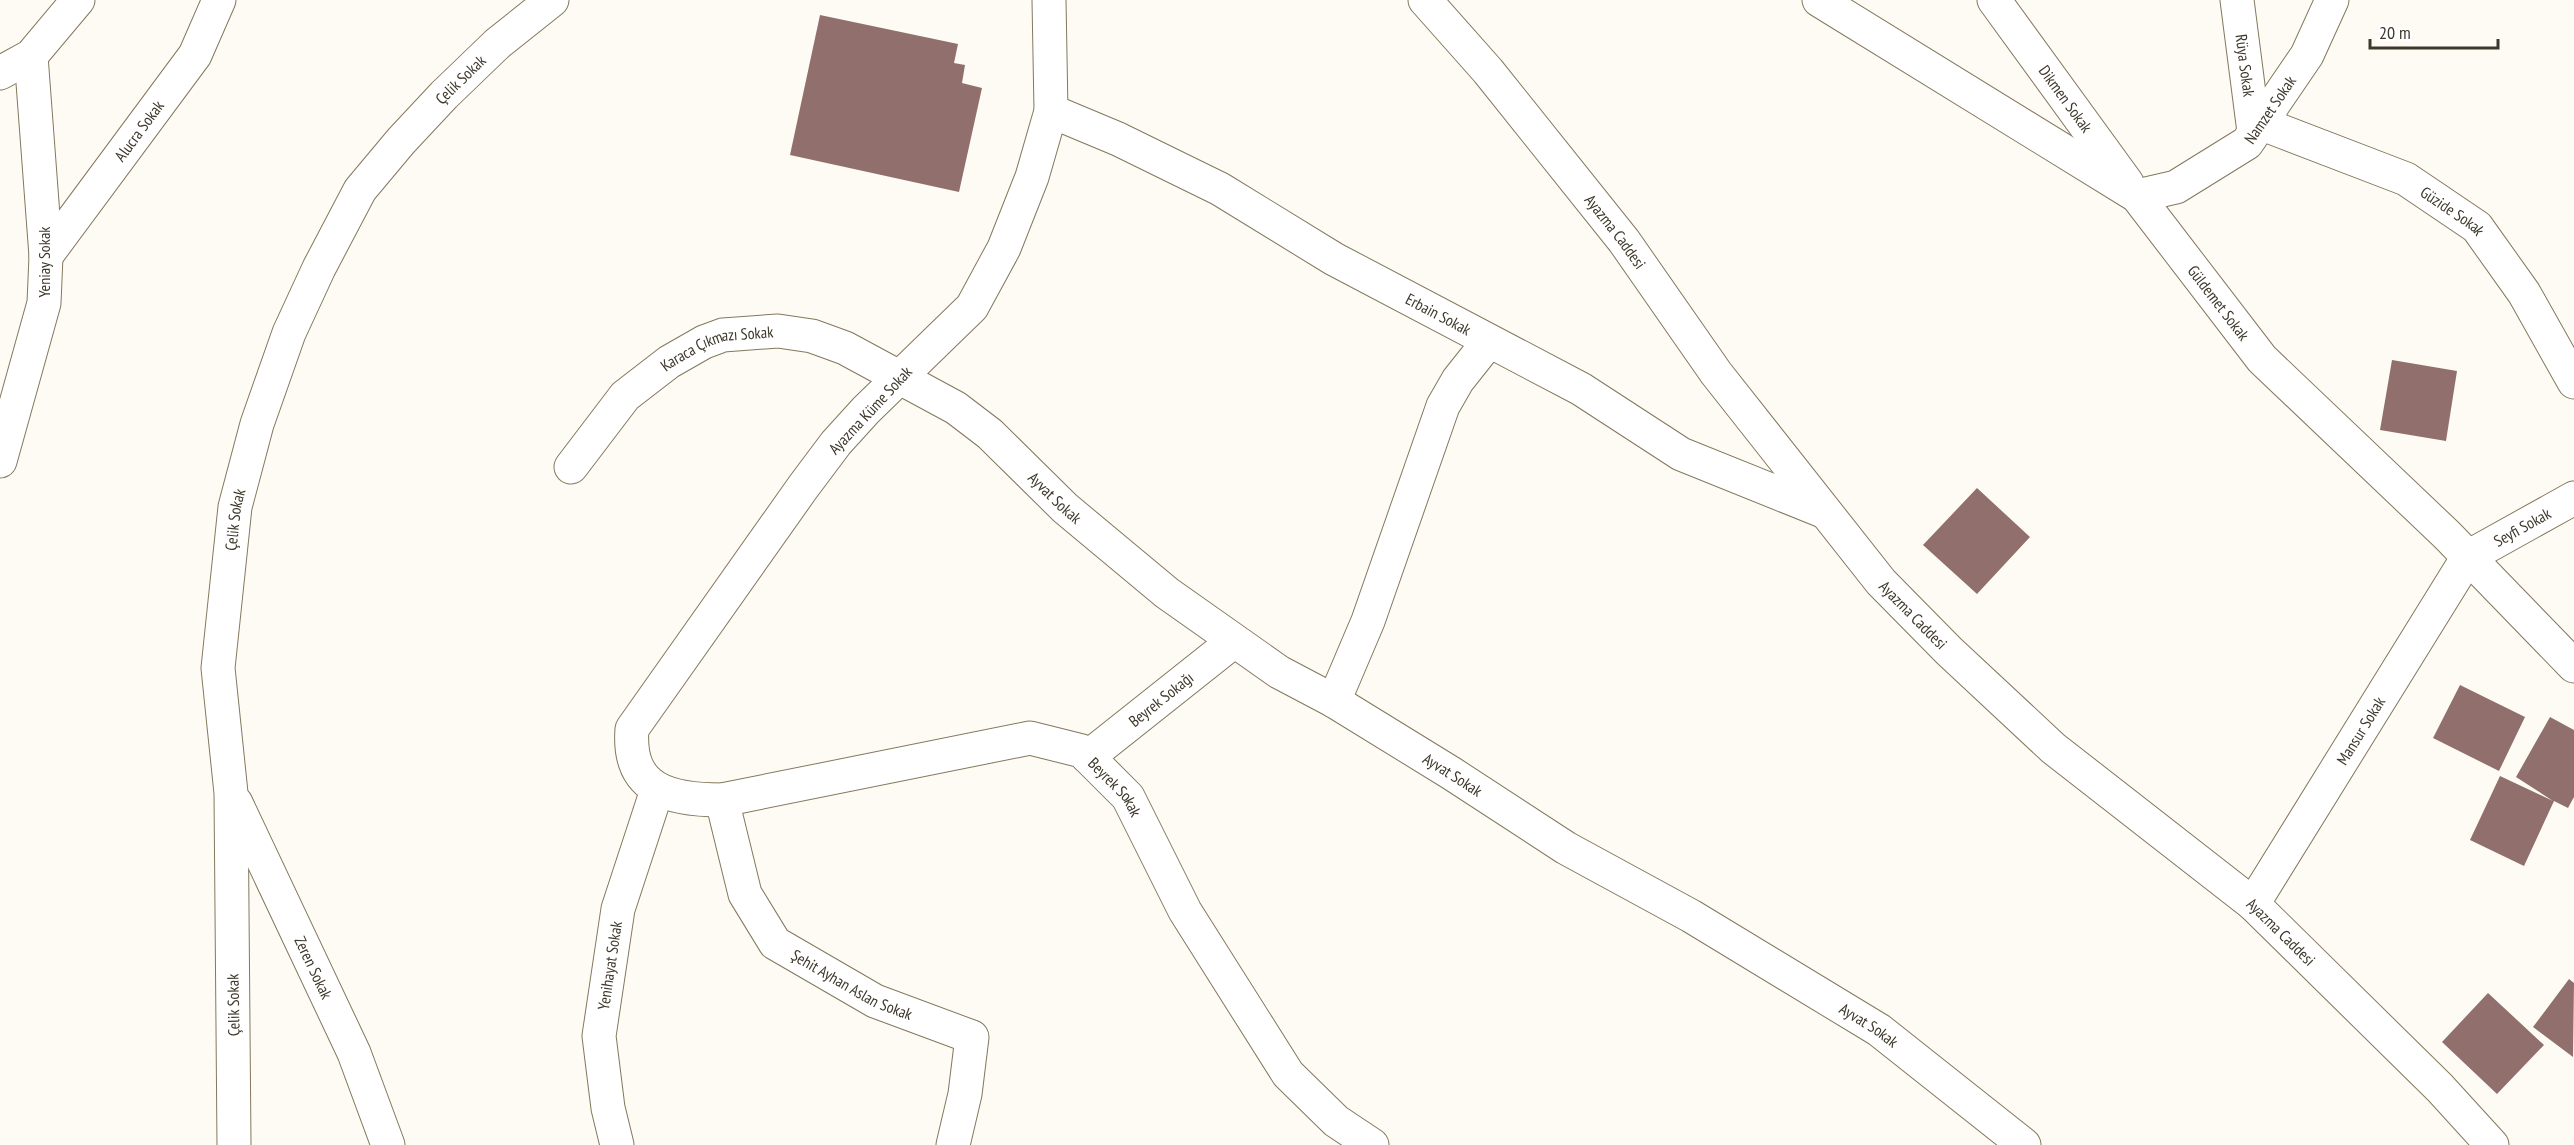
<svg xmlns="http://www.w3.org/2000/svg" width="2574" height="1145" viewBox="0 0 2574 1145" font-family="'PT Sans Narrow',sans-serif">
  <rect width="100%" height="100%" fill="#fefbf5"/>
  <path fill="#916f6d" d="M820,15L958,44L954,63L965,65L962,83L982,88L959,192L790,155Z
    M2392,360L2457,371L2446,441L2380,430Z
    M1977,488L2030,537L1977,594L1923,545Z
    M2460,685L2525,717L2499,771L2433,738Z
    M2550,717L2574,730V797L2568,808L2554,801L2524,866L2470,840L2500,776L2553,801L2516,777Z
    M2569,979L2574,983L2573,1057L2533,1027Z
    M2488,993L2544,1045L2497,1094L2442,1042Z"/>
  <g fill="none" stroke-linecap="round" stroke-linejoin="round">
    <g stroke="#84785d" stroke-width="35">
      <g id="minor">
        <path id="s1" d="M1049,0L1051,111L1032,177L1004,248L972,307L866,410L836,443L803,487L632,729C627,791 671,800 722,800L1030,738L1082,751L1128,797L1185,911L1288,1074L1336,1121L1372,1145"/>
        <path id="s2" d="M1425,0L1488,71L1624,241L1716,373L1881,582L1949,651L2053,748L2253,904L2440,1088L2492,1145"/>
        <path id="s3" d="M1819,0L2137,196L2262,359L2447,535L2574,666"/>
        <path id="s4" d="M1994,0L2127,183"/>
        <path id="s5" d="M2237,0L2254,132"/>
        <path d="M0,73L31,56L78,0"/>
        <path id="s6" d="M1051,111L1118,139L1220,189L1334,259L1581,389L1681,454L1825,512"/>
        <path id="s7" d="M2260,123L2406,179L2477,227L2524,293L2574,382"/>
        <path id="s8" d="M2137,196L2176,187L2247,143L2307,55L2332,0"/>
        <path id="s9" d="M46,256L195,55L219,0"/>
        <path d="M0,461L44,303L46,256L31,56"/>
        <path id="s10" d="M571,467L625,396L669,362L704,342L723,335L778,331L812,336L845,348L956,408L990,434L1065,508L1167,593L1279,672L1334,701L1451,773L1566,848L1691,916L1879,1030L2024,1145"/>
        <path d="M1334,701L1368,621L1443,406L1458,380L1489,341"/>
        <path id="s11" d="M1088,757L1234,641"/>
        <path id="s12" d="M722,800L745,894L775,943L875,1001L972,1037L965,1094L953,1145"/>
        <path id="s13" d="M236,803L354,1053L388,1145"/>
        <path id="s14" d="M2253,904L2468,557L2574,498"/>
        <path id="s15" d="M234,1145L231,793L218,668L235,507L257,424L289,333L319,268L360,190L401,141L444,95L497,44L552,0"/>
        <path id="s16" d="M617,1145L608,1108L599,1036L618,909L657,790"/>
      </g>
    </g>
    <use href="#minor" stroke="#fff" stroke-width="33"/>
  </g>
  <g text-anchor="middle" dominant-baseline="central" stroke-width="6" stroke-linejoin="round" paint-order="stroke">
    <g font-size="16" fill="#3e382c" stroke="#fff">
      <text stroke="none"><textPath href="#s5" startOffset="66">Rüya Sokak</textPath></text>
      <text stroke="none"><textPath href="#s15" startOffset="1131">Çelik Sokak</textPath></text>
      <text stroke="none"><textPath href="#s4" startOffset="122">Dikmen Sokak</textPath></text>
      <text stroke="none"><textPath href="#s8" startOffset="164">Namzet Sokak</textPath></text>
      <text stroke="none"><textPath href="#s9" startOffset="156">Alucra Sokak</textPath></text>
      <text stroke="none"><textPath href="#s7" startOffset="213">Güzide Sokak</textPath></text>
      <text stroke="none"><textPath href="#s2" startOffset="300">Ayazma Caddesi</textPath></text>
      <text transform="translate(44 262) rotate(-90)">Yeniay Sokak</text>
      <text stroke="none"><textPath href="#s3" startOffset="508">Güldemet Sokak</textPath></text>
      <text stroke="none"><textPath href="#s6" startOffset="438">Erbain Sokak</textPath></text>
      <text stroke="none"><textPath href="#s10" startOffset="196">Karaca Çıkmazı Sokak</textPath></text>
      <text transform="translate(870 410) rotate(-47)">Ayazma Küme Sokak</text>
      <text stroke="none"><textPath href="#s10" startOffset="590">Ayvat Sokak</textPath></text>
      <text stroke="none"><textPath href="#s15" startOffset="627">Çelik Sokak</textPath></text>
      <text stroke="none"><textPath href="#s14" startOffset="470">Seyfi Sokak</textPath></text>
      <text stroke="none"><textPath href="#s2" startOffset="786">Ayazma Caddesi</textPath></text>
      <text stroke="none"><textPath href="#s11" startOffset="93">Beyrek Sokağı</textPath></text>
      <text stroke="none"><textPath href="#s14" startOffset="204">Mansur Sokak</textPath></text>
      <text stroke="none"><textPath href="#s10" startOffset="1076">Ayvat Sokak</textPath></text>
      <text stroke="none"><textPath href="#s1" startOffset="1419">Beyrek Sokak</textPath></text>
      <text stroke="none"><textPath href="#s2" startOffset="1272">Ayazma Caddesi</textPath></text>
      <text stroke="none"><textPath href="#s16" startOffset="182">Yenihayat Sokak</textPath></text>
      <text stroke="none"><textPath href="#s13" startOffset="182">Zeren Sokak</textPath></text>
      <text stroke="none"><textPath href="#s12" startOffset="242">Şehit Ayhan Aslan Sokak</textPath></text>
      <text transform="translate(233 1005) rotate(-91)">Çelik Sokak</text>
      <text stroke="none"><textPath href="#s10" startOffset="1562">Ayvat Sokak</textPath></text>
    </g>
  </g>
  <path d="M2370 39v9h128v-9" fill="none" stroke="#3e382c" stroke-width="3"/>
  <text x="2379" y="39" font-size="18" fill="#3e382c" stroke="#ffffff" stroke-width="4.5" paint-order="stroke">20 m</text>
</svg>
